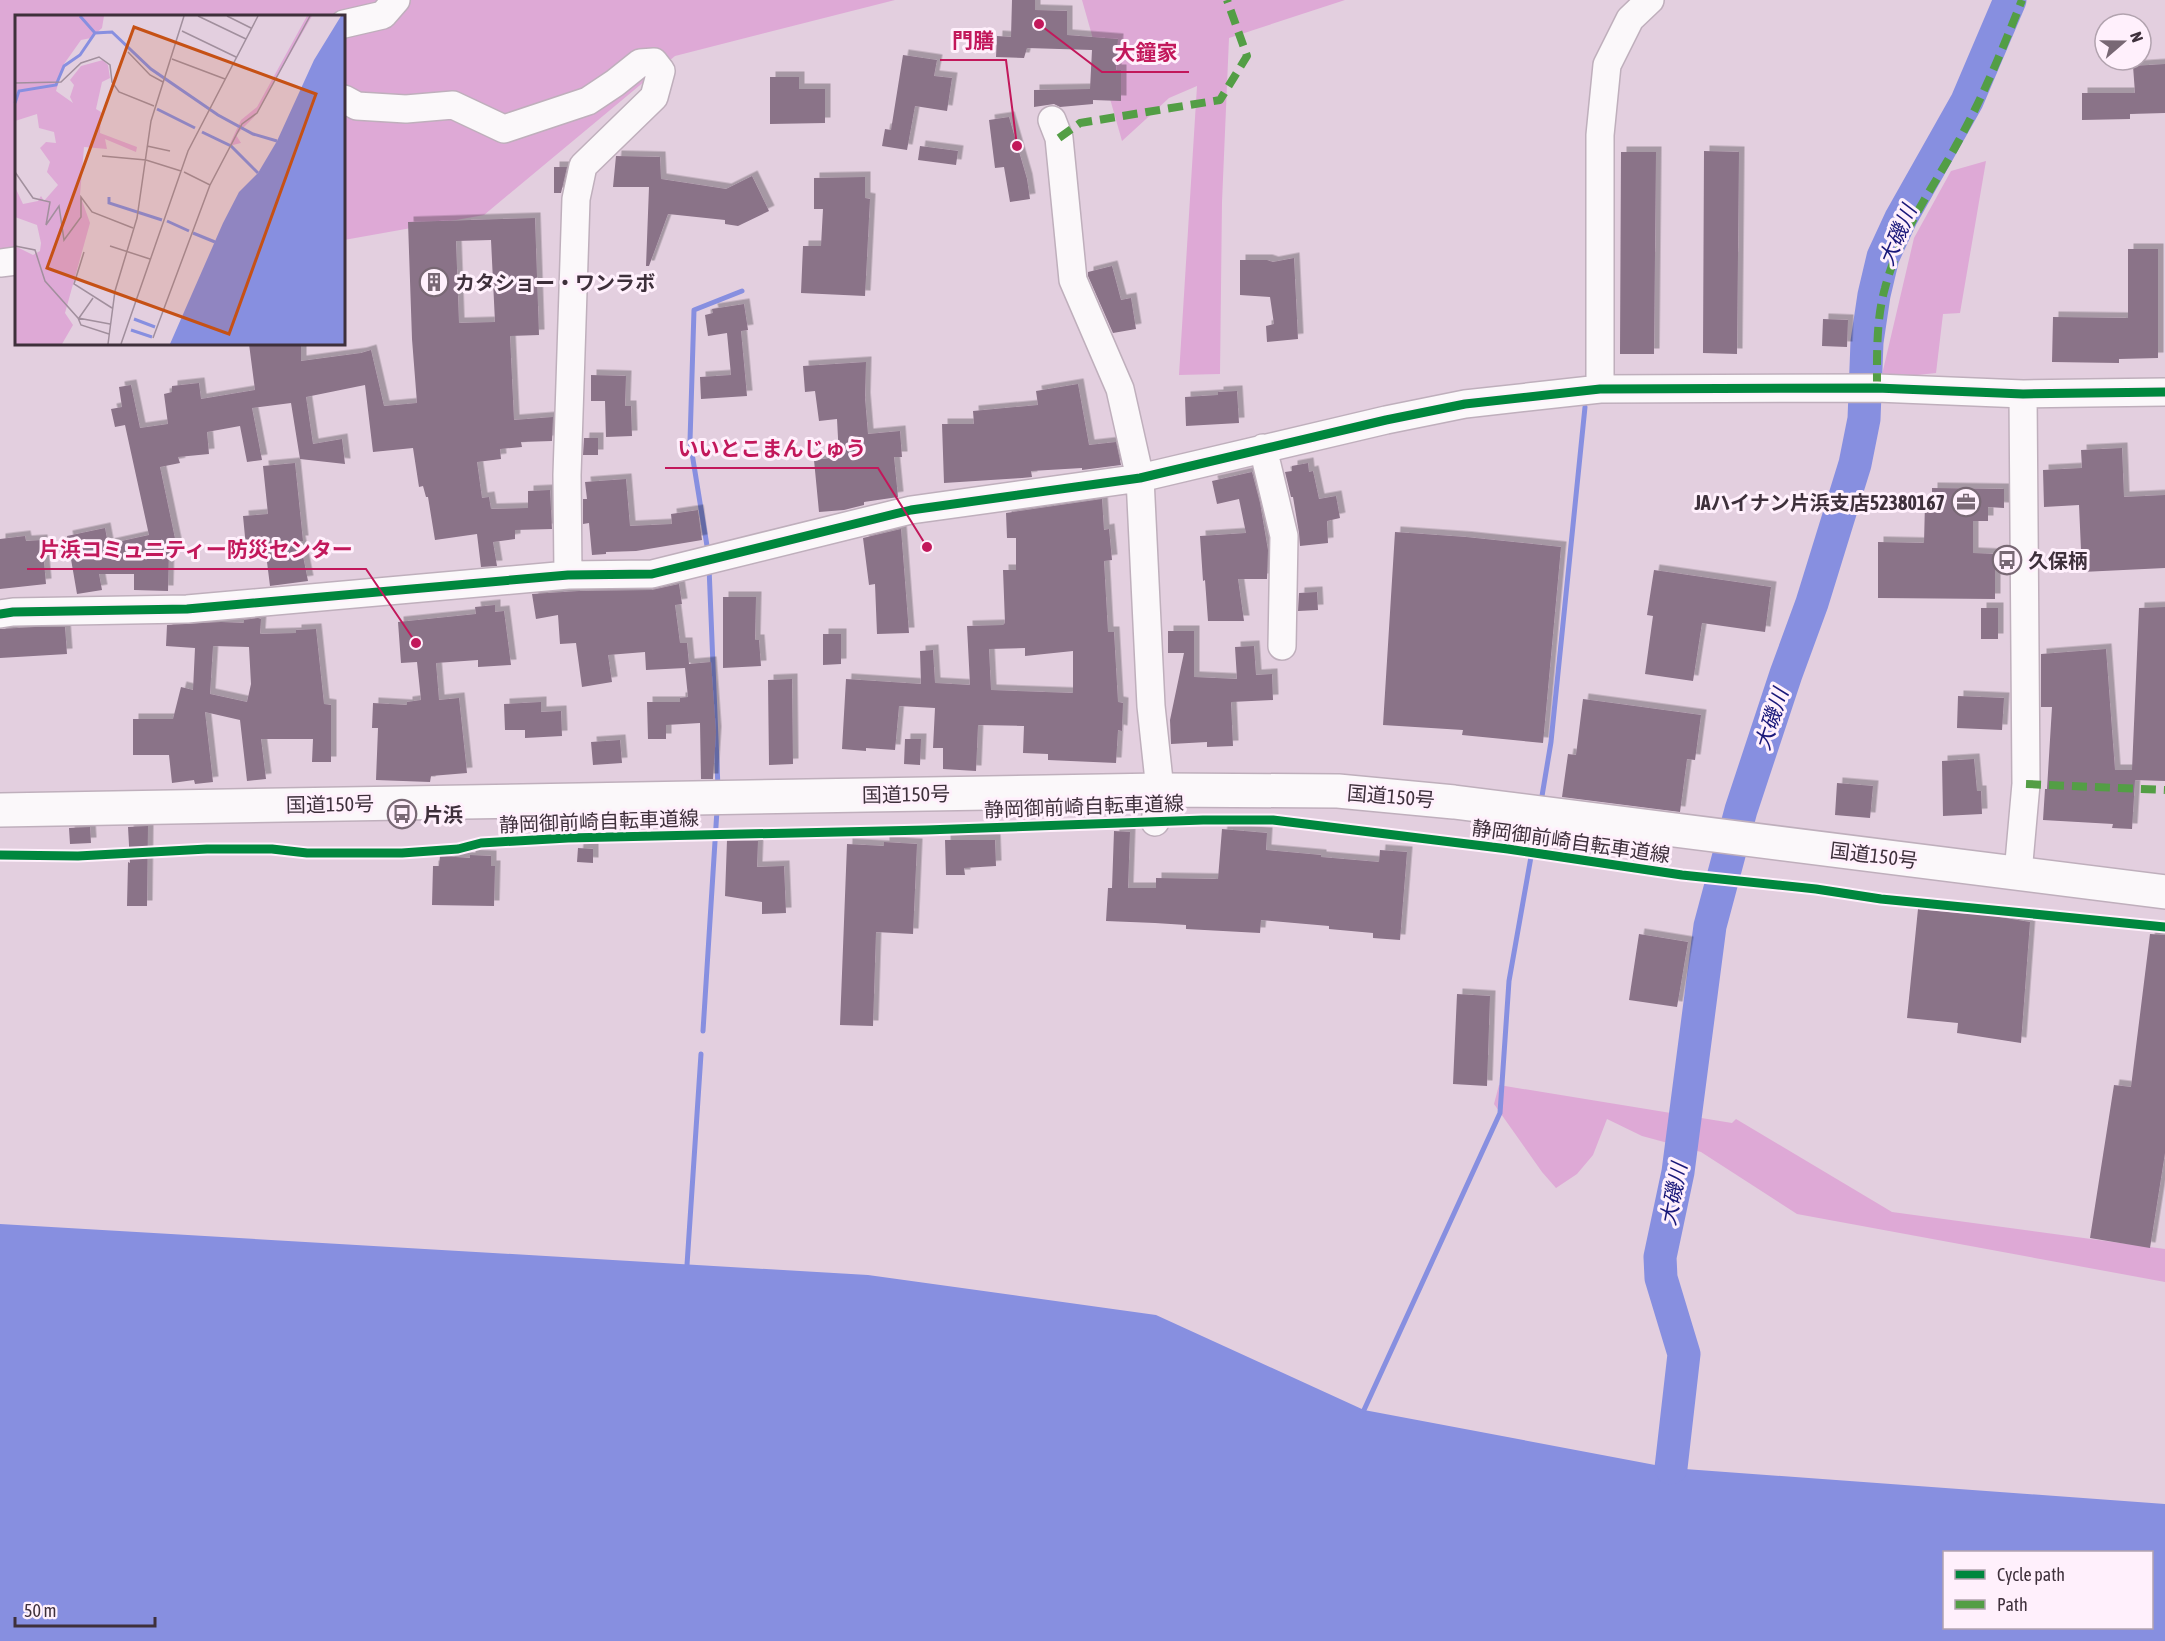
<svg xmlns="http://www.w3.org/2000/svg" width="2165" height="1641" viewBox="0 0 2165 1641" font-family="'Asap Condensed','Noto Sans JP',sans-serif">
  <defs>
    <filter id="shadow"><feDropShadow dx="5.5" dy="-5.5" stdDeviation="0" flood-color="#0004"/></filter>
  </defs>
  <rect width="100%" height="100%" fill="#e3cfdf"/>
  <path fill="#dea9d6" d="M0,0H895L675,56L484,215L344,240V16H16V261L0,262Z
    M1082,0H1345L1229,38L1222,202L1220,374L1179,375L1197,86L1169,98L1122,141Z
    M1986,161L1960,313L1943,314L1936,373L1881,379L1914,238L1951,171Z
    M1499,1085L1732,1123L1736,1119L1892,1212L2165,1249V1282L1797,1214L1701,1152L1642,1136L1607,1119L1593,1155L1577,1174L1556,1188L1542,1172L1494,1104Z"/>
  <path fill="#878fe0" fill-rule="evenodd" d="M0,1224L868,1275L1156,1315L1364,1410L1671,1468L2165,1504V1641H0ZM1944,1552H2152V1628H1944Z"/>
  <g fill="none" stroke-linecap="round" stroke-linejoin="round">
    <path stroke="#878fe0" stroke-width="5" d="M708,552L690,441L694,310L742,291
      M709,567L718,788
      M1541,802L1551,742L1585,407
      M703,1031L717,810
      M687,1265L701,1054
      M1364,1410L1500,1113L1509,981L1537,823"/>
    <path stroke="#878fe0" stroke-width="33" d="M1671,1468L1684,1354L1661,1278L1660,1257L1678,1172L1710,926L1741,810L1786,674L1812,603L1855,464L1864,419L1867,342L1874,295L1883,257L1901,218L1967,101L2010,0"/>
  </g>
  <path fill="#8a7388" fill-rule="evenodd" filter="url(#shadow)" d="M1012,0H1035V10L1067,11V35L1118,39L1116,70H1121V101L1093,100V104L1060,107L1054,104L1034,107V90L1090,89L1092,50L1027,48L1024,58L996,57L997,36L1011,37Z
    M903,55L937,60L934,76L952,78L947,111L915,106L907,150L882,146L885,129L891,130Z
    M2165,64V113L2130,114V119L2082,120V93H2135L2133,66Z
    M770,77H799V89H825V123L770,124Z
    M1009,117L1027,179L1030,199L1010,202L1004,167L995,168L989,120Z
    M920,146L958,151L956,165L918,160Z
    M1704,151L1739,152L1737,354L1703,353Z
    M1621,152H1656L1654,354H1620Z
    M616,156L660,157L661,179L726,189L752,176L769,211L738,226L725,224V220L668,214L649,266H646L649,187H613Z
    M554,167H567L561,193H554Z
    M865,177V198L870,199L865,296L801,293L803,246H821L823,209H814V178Z
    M535,218L539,335L510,336L514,420L553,417L552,441L521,442L522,447L500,449L501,459L477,462L482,498L489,497L491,509L528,508V491L550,490L552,529L515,530V539L493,542L497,566L481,567L477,534L435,540L428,497H426L423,486L419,487L413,448L373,452L365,385L306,397L313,444L342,439L345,464L300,459L291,403L252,408L262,460L247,462L240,426L207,432L209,454L178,457L180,463L160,467L177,548L169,550L168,591L134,590V574H99L102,590L77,594L67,536L105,528L108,544L149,535L125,425L115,427L111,409L122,407L119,387L131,385L140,428L168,424L164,394L172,392V386L199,383L201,399L255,390L249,344L301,345V361L361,353L371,350L384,406L417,403L412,339L408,222ZM491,240L495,322L459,323L456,241Z
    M2128,249H2158V358L2119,359V363L2052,362L2053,317L2128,318Z
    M1294,258L1298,339L1267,342L1266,326L1274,324L1270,297L1240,295V260H1267L1273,262Z
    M1112,266L1121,300L1131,298L1136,329L1113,333L1088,276V272Z
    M744,304L748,330L741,331L747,396L701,399L700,377L731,375L727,333L708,336L705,315L713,313L712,309Z
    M1823,319L1848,320L1847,347L1822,346Z
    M866,362L865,398L868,434L900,431L902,457H894L898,497L864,502V505L844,510L819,512L814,460L839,457L837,419L819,421L815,391L805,392L803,366Z
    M591,375L626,376L625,406H631L632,436L606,437L605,401H591Z
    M1078,384L1089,445L1116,442L1121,465L1082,470V468L1031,471L1032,477L1022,478L944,483L942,424H974L973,411L1038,405L1036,391Z
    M1237,391L1239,423L1186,426L1185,397L1218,395V392Z
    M584,438H598V455H583Z
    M2122,448L2124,497L2165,495V568L2082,572L2079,505L2044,507L2043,470L2082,468L2081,450Z
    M295,463L303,541H300L308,581L270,586L265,546L246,547L243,516L268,514L263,466Z
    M1308,463L1309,472L1313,471L1319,499L1336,496L1340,518L1327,521L1328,543L1300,546L1299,533L1293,497H1291L1285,472L1292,471V466Z
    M1252,472L1260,503L1268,550L1267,579H1238L1244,621H1208L1205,580L1203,581L1200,536L1246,533L1239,499L1217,504L1212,481Z
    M626,479L630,526L672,524L671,514L698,510L702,540L636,551L606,552V554L592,555L589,523L583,524V499H587L585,482Z
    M1932,488L2004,489V508L1988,507V521H1973V553L1995,554V599L1878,598V542L1924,543L1925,503H1932Z
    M1102,499L1104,530L1109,529L1112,560L1104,561L1108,632H1114L1118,702L1123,703L1122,731L1118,730L1116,763L1048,760V754L1023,753L1024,726L978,725L976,771L943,769V748H933L935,708L899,706L895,750L866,748V751L842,749L846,679L921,684L920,651L933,650L935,683L970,685L967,626L1003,625L1005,623L1003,570H1016V538H1007L1006,513ZM1025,648V656L1073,651V693L991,690L989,649Z
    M901,529L909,633L877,634L875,584L869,585L863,538Z
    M1395,532L1466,537L1561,547L1543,743L1462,735L1463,730L1383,725Z
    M25,536L26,541L42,540L46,584L0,589V539Z
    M1654,570L1771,587L1765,632L1702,623L1693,681L1645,674L1653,616L1647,615Z
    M679,584L682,604L675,605L680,643H687L689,664L711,662L716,732L713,779H701L700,723L666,725V739H648L647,702H680V698L688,697L685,668L646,670L645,652L608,655L612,682L582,687L576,643L560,644L558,615L536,619L532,594L579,591L652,590Z
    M1317,592L1318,610L1298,611L1299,593Z
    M723,597H756L755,640H759L761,666L723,668Z
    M495,605V612L504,611L511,665L478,667V660L436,663L439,700L459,698L467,773L431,776L430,782L376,780L378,728H372L373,703L407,705V702L421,700L417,662L401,663L398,622L476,614L475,607Z
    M2165,607V781L2135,780L2132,829L2112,828L2113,824L2043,820L2045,789H2047L2052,707H2041V654L2106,649L2115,770H2132L2139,608Z
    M1981,608H1998V639H1981Z
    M258,618L261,619L260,634L296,633V630L316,629L324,704L331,705V762H312L313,739H261L266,779L247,781L240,720L205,712L213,782L195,784L194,780L172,783L169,755H133V719H173L181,687L193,690L195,648L166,646L167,625L221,622L244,623V620ZM213,646L249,647L251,684L247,702L210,694Z
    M35,627H65L67,654L0,658V629Z
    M1168,631H1194V677L1237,679L1235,647L1254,646L1256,675L1272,674L1273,700L1231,702L1233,746L1207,747V742L1171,744L1170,720L1184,653H1168Z
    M823,634H841V664L823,665Z
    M792,679L793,764L769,765L768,680Z
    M1958,696L2004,698L2002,730L1957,728Z
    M1583,699L1701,715L1695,760L1687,759L1680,812L1562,797L1568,754L1576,755Z
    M541,702V712L561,711L562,736L525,738V730H505L504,704Z
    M905,739H921L920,765L904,764Z
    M620,740L622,763L593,765L591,742Z
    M1974,759L1977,791H1981L1982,814L1943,816L1942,761Z
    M1837,783L1873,786L1870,818L1835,815Z
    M148,826L147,906H127L128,862L130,863L128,827Z
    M90,827L91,843L70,844L69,828Z
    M1222,829L1267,833L1266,850L1321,855V857L1379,862L1380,850L1407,852L1400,940L1373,938V933L1329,929V926L1261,920L1260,933L1186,929V925L1155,923L1106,921L1108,888H1112L1114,831L1130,832L1128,888H1156V878L1218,879Z
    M727,840L758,841L757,867L784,866L786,913L762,914V902L725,896Z
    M945,840H995L996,866L964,868L965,875H946Z
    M884,842L917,844L913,934L876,932L873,1026L840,1025L847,844L884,846Z
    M578,848L593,849V863L577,862Z
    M470,855L491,856V866H495L494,906L432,905L433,866H439L440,856L470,858Z
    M1918,909L1969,914V912L2030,922L2021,1043L1957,1033L1958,1023L1907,1018Z
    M1639,934L1688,942L1677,1007L1629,1000Z
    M2150,934L2165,935V1153L2150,1248L2090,1238L2114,1085L2131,1087Z
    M1457,994L1490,996L1487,1086L1453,1084Z"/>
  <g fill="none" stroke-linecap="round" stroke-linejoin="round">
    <g stroke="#bfafbc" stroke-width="30">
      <path id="minor" d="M344,24L383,15L396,0
        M344,99L357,106L406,109L453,105L504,129L588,101L615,83L640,63L654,62L661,71L654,97L583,166L576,199L567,475L568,575
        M1052,120L1059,138L1073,280L1120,389L1140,478L1151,706L1160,790L1155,822
        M0,263L16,261
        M1600,389V135L1607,65L1630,19L1650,0
        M1263,448L1284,536L1282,646
        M0,614L13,612L187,609L568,575L652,574L911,510L1140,478L1386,420L1465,404L1600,389L1877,388L2023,394L2165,392
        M2018,873L2026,784L2023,394"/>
    </g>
    <g stroke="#bfafbc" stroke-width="36">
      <path id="highway" d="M0,810L1160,790L1338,791L1454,802L2165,892"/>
    </g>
    <use href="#minor" stroke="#fbf8fa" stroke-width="27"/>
    <use href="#highway" stroke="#fbf8fa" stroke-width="33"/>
    <path stroke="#539e45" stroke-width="8" stroke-dasharray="15 8" stroke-linecap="butt" d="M1059,138L1080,123L1220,100L1247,56L1227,0
      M1877,388C1877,357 1876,319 1885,288C1899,234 1932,190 1958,142C1983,97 2003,48 2022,0
      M2026,784L2165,790"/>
    <g stroke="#fff0fc" stroke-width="13">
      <path id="cycleway" d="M0,614L13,612L187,609L568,575L652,574L911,510L1140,478L1386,420L1465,404L1600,389L1877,388L2023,394L2165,392
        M0,855L78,856L207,849H272L307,853H402L458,849L481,843L568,838L926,830L1203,820H1273L1508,849L1682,875L1816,889L1881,899L2165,927"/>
    </g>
    <use href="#cycleway" stroke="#00873e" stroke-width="9"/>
  </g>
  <defs>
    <g id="building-ring" transform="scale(1.5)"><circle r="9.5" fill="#fff0fc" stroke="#786874" stroke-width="1.5"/><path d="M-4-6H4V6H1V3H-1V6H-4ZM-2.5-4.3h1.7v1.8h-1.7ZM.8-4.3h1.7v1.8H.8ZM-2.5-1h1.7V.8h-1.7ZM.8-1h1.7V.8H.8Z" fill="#786874"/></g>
    <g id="office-ring" transform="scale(1.5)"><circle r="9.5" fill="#fff0fc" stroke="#786874" stroke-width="1.5"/><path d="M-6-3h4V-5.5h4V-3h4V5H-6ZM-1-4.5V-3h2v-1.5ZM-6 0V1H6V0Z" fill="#786874"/></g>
    <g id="bus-ring" transform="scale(1.5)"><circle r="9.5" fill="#fff0fc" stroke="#786874" stroke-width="1.5"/><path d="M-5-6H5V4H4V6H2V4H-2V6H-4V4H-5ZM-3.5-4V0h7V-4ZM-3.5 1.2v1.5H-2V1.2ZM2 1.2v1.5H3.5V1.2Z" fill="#786874"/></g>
  </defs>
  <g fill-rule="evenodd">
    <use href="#building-ring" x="434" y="282"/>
    <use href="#office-ring" x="1966" y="502"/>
    <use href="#bus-ring" x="2007" y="560"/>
    <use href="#bus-ring" x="402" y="814"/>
  </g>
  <g text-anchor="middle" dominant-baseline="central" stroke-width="6" stroke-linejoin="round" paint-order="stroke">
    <g font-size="20" font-weight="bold" fill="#3e303b" stroke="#fff0fc" text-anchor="start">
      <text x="455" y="282">カタショー・ワンラボ</text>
      <text x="1945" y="502" text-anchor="end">JAハイナン片浜支店52380167</text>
      <text x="2028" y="560">久保柄</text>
      <text x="423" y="814">片浜</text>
    </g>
    <g font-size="20" fill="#3e303b" stroke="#fff0fc">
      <text transform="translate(906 794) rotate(-1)">国道150号</text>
      <text transform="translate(1391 796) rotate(5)">国道150号</text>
      <text transform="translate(330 804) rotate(-1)">国道150号</text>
      <text transform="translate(1084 806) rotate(-2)">静岡御前崎自転車道線</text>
      <text transform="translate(599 821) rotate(-2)">静岡御前崎自転車道線</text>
      <text transform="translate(1571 841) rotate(8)">静岡御前崎自転車道線</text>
      <text transform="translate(1874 855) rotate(7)">国道150号</text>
    </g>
    <g font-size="21" font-style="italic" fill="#191779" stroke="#fff0fc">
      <text transform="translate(1897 235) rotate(-67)">大磯川</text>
      <text transform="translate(1771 719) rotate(-72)">大磯川</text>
      <text transform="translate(1673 1194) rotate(-79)">大磯川</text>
    </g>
  </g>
  <g transform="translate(15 15)">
    <rect width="330" height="330" fill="#e3cfdf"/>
    <path d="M0,1H89L87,13L76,23L66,25L49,49L41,76L58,88L55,82L59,70L55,65L66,51L88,45L93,50L95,63L87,67L81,94L86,97L85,118L122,132L121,137L90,124L92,134L69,132L65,180L75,208L50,298L58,310L47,329H0V231L18,240L25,236L26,228L22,210L0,202V172L8,189L23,186L26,181L29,186L43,170L32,157L35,147L25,133L31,127L41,128L39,117L24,113L22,99L0,106ZM292,1H297L239,102L221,120L226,128L214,131L226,105L242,92Z" fill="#dea9d6"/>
    <path d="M326,1H330V329H155L208,208L224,177L243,158L262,126L299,45Z" fill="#878fe0"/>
    <path fill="none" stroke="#878fe0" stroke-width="3" d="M65,1L80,18M0,88L4,76L41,70L49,51L65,40L80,18L97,17L136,54L203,100L238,119L262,126M142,94L180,113M187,117L216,131L243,158M94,182V188L147,205M152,206L174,216M178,218L200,227M119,304L140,312M116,315L137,322"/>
    <path fill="none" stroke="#a18f9d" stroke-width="1.5" d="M183,1L231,24M212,1L236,13M167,16L221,42M113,37L135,60L148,67M157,44L210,64M0,68L46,67L66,48L84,42L95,50L97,67L104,77L139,91M132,131L155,136M87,141L131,145L166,156M0,157L18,183L35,187L31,210L44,191L49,225L66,202V182L77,197L118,213M169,157L195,170L227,109L242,98L295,1M0,231L20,235L30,266L63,303L95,309M95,231L135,244M69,237L59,269L97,293M63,303L66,310L94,319M64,303L78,283M138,323L195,170M93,329L100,276L122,203L136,106L169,1M106,329L173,136L243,1"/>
    <path fill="#c65115" fill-opacity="0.15" stroke="#c65115" stroke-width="3" d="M119,12L301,79L214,319L32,253Z"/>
    <rect width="330" height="330" fill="none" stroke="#3e303b" stroke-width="3"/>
  </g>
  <path fill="none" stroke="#c2185b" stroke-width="2" d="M1017 146L1006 60H940M1039 24L1102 72H1189M927 547L878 468H665M416 643L366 569H27"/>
  <g fill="#c2185b" stroke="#fff0fc" stroke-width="2">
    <circle cx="1017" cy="146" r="6"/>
    <circle cx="1039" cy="24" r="6"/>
    <circle cx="927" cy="547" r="6"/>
    <circle cx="416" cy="643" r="6"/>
  </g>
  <g font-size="21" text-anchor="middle" font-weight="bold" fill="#c2185b" stroke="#fff0fc" stroke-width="6" stroke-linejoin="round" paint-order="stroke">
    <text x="973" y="48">門膳</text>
    <text x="1146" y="60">大鐘家</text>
    <text x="772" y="456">いいとこまんじゅう</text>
    <text x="196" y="557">片浜コミュニティー防災センター</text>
  </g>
  <rect x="1943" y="1551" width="210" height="78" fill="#fff0fc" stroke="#b2a3af" stroke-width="1.5"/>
  <rect x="1955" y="1570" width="30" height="9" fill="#00873e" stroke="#b2a3af" stroke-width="1.5"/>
  <text x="1997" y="1581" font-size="18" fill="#3e303b">Cycle path</text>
  <rect x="1955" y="1600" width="30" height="9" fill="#539e45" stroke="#b2a3af" stroke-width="1.5"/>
  <text x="1997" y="1611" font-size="18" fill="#3e303b">Path</text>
  <g transform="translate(2123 42) rotate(70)"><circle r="28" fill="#fff0fc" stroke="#b2a3af" stroke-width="1.5"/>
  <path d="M0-4.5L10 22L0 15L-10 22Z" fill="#786874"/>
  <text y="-9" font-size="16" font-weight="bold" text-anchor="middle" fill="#3e303b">N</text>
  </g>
  <path d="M15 1617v9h140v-9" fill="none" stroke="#3e303b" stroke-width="3"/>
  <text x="24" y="1617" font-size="18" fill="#3e303b" stroke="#fff0fc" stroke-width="4.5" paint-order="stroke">50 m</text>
</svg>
